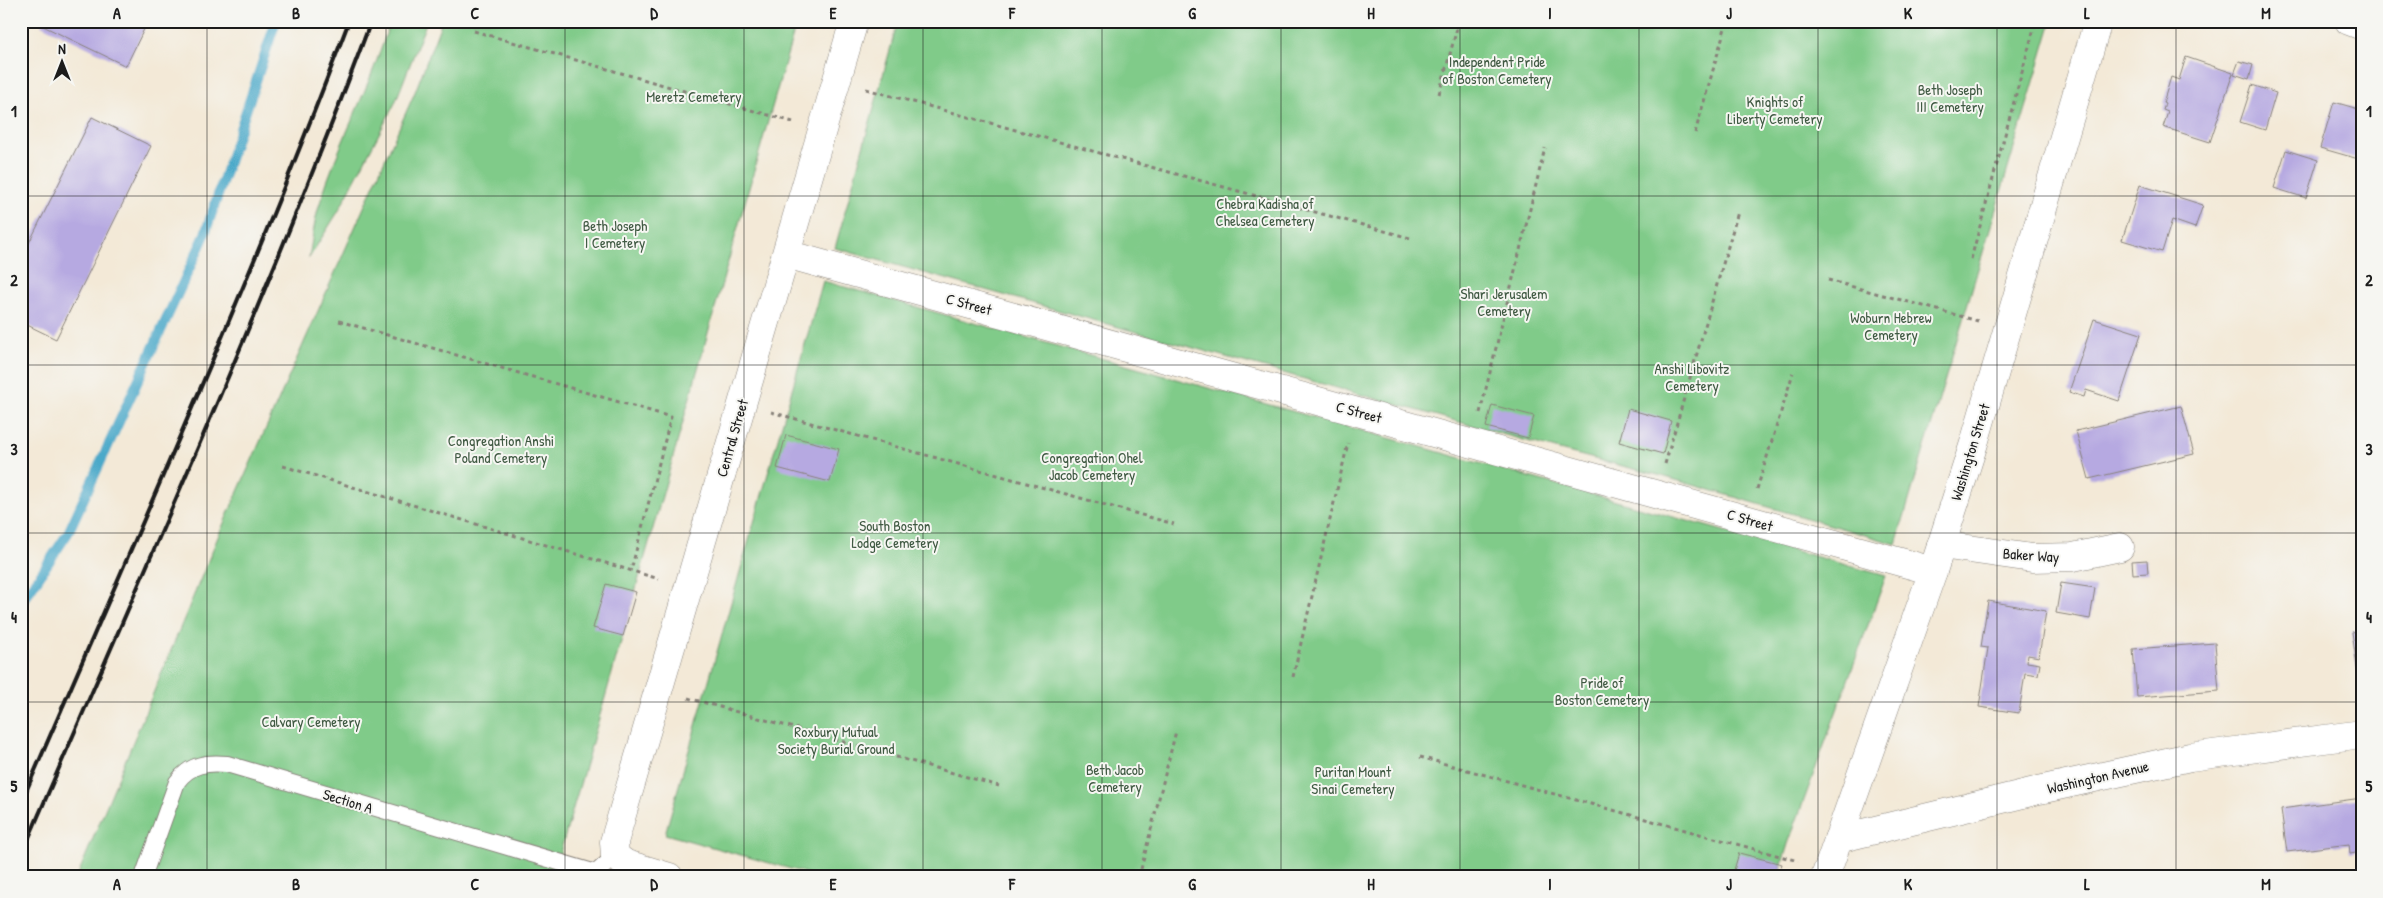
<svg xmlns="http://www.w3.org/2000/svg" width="2383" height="898" viewBox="0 0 2383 898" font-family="'Patrick Hand',sans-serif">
  <rect width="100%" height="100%" fill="#f6f6f2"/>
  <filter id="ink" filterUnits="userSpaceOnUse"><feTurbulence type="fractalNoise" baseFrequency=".02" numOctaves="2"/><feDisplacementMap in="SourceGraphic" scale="10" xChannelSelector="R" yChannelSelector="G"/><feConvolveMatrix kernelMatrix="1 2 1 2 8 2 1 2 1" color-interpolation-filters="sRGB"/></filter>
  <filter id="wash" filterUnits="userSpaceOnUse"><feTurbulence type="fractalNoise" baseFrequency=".0096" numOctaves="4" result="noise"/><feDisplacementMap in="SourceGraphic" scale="20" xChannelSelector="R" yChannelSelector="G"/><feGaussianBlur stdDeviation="1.12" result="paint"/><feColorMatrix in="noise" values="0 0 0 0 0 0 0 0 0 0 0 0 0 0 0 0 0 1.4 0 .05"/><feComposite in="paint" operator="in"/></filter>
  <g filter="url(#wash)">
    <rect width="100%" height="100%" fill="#f3e9d7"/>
    <path fill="#80cb89" stroke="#4e7452" d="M390,21H427L395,103L338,212L309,258C312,241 314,222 319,206C338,142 372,85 390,21Z
      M442,21H797C714,306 637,592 553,877H77L220,532L415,92Z
      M898,21H2052L1896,544L1662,476L1563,451L835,248Z
      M823,281L1886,576L1788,844L1778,877H820L665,834Z"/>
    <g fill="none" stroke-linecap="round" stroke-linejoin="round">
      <path stroke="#4ba9c9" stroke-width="10" d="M21,604L68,533L204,237L276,21"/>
    </g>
    <g id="blocks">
      <path fill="#b6a9e1" d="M43,21H148L126,66L41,25Z
        M2186,57L2233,73L2210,142L2163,127L2168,112L2163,110L2165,104L2163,103L2171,77L2179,80Z
        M2239,61L2253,65L2249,79L2234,74Z
        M2252,85L2276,93L2265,130L2240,122Z
        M2334,102L2362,110V160L2320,148Z
        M92,117L151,146L56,339L21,322V259Z
        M2286,150L2318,160L2306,198L2274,188Z
        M2140,185L2203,205L2195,228L2172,220L2162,252L2122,240Z
        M2094,319L2141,334L2119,401L2086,390L2084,397L2069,392Z
        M1492,405L1534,416L1528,438L1486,427Z
        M2181,406L2194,454L2089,479L2076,431Z
        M1628,409L1671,421L1663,454L1619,442Z
        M786,435L839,449L830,482L777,468Z
        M2147,560L2148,573L2133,574L2132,561Z
        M2061,583L2095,588L2090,619L2056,613Z
        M606,584L636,592L623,636L593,628Z
        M1988,601L2046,611L2039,657L2028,655L2027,662L2040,664L2038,675L2025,673L2019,713L1979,707L1988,648L1981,647Z
        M2362,630V674L2358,675L2352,632Z
        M2215,643L2219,691L2137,697L2133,649Z
        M2362,798V851L2350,853L2349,844L2287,852L2281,809Z
        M1739,853L1782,864L1778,877H1732Z"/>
    </g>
  </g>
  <g filter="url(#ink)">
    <use href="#blocks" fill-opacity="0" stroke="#88827a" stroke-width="1"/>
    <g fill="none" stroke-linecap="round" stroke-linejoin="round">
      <g stroke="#88827a" stroke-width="18">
        <path id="lane" d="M143,877L177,782C190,764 207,762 227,764L596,873L615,856"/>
      </g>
      <g stroke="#88827a" stroke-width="29">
        <path id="street" d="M2349,21L2362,26
          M786,254L1933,571
          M1941,545L2032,558L2073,557L2120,547
          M1838,839L2039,790L2190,757L2362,734
          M669,877L626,864L615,856L614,842L854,21"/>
      </g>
      <g stroke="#88827a" stroke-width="29">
        <path id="secondary" d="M1825,877L1933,571L1975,440L2098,21"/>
      </g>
      <path stroke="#88827a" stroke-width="3" stroke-dasharray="4 4" stroke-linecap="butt" d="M474,31L793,122
        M866,89L1410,238
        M1439,94L1459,21
        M1695,133L1727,21
        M1971,259L2036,21
        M1828,280L1978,321
        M339,321L671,417L631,570
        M771,412L1174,524
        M1480,413L1545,148
        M1665,464L1738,212
        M283,466L659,579
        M1757,489L1793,373
        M1293,677L1348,443
        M688,698L999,786
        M1420,757L1798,861
        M1139,877L1176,731"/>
      <use href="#lane" stroke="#fff" stroke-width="16"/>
      <use href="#street" stroke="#fff" stroke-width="28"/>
      <use href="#secondary" stroke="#fff" stroke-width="28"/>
      <path stroke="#1c1c1c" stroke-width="4" d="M21,803C133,543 249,286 349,21
        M21,856C140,579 265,304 371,21"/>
    </g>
  </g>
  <path fill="none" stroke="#1c1c1c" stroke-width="1" stroke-opacity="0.55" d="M207,21V877M386,21V877M565,21V877M744,21V877M923,21V877M1102,21V877M1281,21V877M1460,21V877M1639,21V877M1818,21V877M1997,21V877M2176,21V877M21,196H2362M21,365H2362M21,533H2362M21,702H2362"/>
  <g text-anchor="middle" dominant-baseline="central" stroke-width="4" stroke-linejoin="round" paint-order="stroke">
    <g font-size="15" fill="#3f5942" stroke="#f6f6f2">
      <text x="1497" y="61">Independent Pride<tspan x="1497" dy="17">of Boston Cemetery</tspan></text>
      <text x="1950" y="89">Beth Joseph<tspan x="1950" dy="17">III Cemetery</tspan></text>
      <text x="694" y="96">Meretz Cemetery</text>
      <text x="1775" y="101">Knights of<tspan x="1775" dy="17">Liberty Cemetery</tspan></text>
      <text x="1265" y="203">Chebra Kadisha of<tspan x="1265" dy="17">Chelsea Cemetery</tspan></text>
      <text x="615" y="225">Beth Joseph<tspan x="615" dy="17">I Cemetery</tspan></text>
      <text x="1504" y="293">Shari Jerusalem<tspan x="1504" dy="17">Cemetery</tspan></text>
      <text x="1891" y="317">Woburn Hebrew<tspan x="1891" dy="17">Cemetery</tspan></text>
      <text x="1692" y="368">Anshi Libovitz<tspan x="1692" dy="17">Cemetery</tspan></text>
      <text x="501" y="440">Congregation Anshi<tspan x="501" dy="17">Poland Cemetery</tspan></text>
      <text x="1092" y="457">Congregation Ohel<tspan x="1092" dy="17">Jacob Cemetery</tspan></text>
      <text x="895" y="525">South Boston<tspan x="895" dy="17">Lodge Cemetery</tspan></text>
      <text x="1602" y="682">Pride of<tspan x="1602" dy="17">Boston Cemetery</tspan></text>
      <text x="311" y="721">Calvary Cemetery</text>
      <text x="836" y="731">Roxbury Mutual<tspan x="836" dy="17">Society Burial Ground</tspan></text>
      <text x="1115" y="769">Beth Jacob<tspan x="1115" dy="17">Cemetery</tspan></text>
      <text x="1353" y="771">Puritan Mount<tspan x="1353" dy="17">Sinai Cemetery</tspan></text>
    </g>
    <g font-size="15" fill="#1c1c1c" stroke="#f6f6f2">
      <text transform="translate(969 304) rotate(15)">C Street</text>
      <text transform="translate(1359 412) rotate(15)">C Street</text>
      <text transform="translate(732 438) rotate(-74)">Central Street</text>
      <text transform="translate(1970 452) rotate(-73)">Washington Street</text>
      <text transform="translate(1750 520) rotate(16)">C Street</text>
      <text transform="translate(2031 555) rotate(4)">Baker Way</text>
      <text transform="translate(2098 777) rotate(-13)">Washington Avenue</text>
      <text transform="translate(348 801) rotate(17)">Section A</text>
    </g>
  </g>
  <rect width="2383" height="898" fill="none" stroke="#f6f6f2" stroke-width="55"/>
  <g transform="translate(62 62)" stroke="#f6f6f2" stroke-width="4" paint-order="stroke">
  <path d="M0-4L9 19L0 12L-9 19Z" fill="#1c1c1c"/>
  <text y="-8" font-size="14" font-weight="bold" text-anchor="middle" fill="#1c1c1c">N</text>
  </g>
  <rect x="28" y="28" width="2328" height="842" fill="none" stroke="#1c1c1c" stroke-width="2"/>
  <g font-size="16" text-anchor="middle" font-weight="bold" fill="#1c1c1c">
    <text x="117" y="19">A</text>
    <text x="296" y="19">B</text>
    <text x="475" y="19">C</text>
    <text x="654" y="19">D</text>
    <text x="833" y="19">E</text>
    <text x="1012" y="19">F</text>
    <text x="1192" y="19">G</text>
    <text x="1371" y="19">H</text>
    <text x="1550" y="19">I</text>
    <text x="1729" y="19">J</text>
    <text x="1908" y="19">K</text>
    <text x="2087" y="19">L</text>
    <text x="2266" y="19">M</text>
    <text x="14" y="117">1</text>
    <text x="2369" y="117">1</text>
    <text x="14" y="286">2</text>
    <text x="2369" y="286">2</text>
    <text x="14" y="455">3</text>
    <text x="2369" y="455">3</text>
    <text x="14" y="623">4</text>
    <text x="2369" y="623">4</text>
    <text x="14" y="792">5</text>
    <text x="2369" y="792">5</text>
    <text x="117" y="890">A</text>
    <text x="296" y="890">B</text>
    <text x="475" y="890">C</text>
    <text x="654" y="890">D</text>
    <text x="833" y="890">E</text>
    <text x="1012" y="890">F</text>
    <text x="1192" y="890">G</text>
    <text x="1371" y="890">H</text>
    <text x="1550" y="890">I</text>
    <text x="1729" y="890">J</text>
    <text x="1908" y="890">K</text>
    <text x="2087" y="890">L</text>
    <text x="2266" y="890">M</text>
  </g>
</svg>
